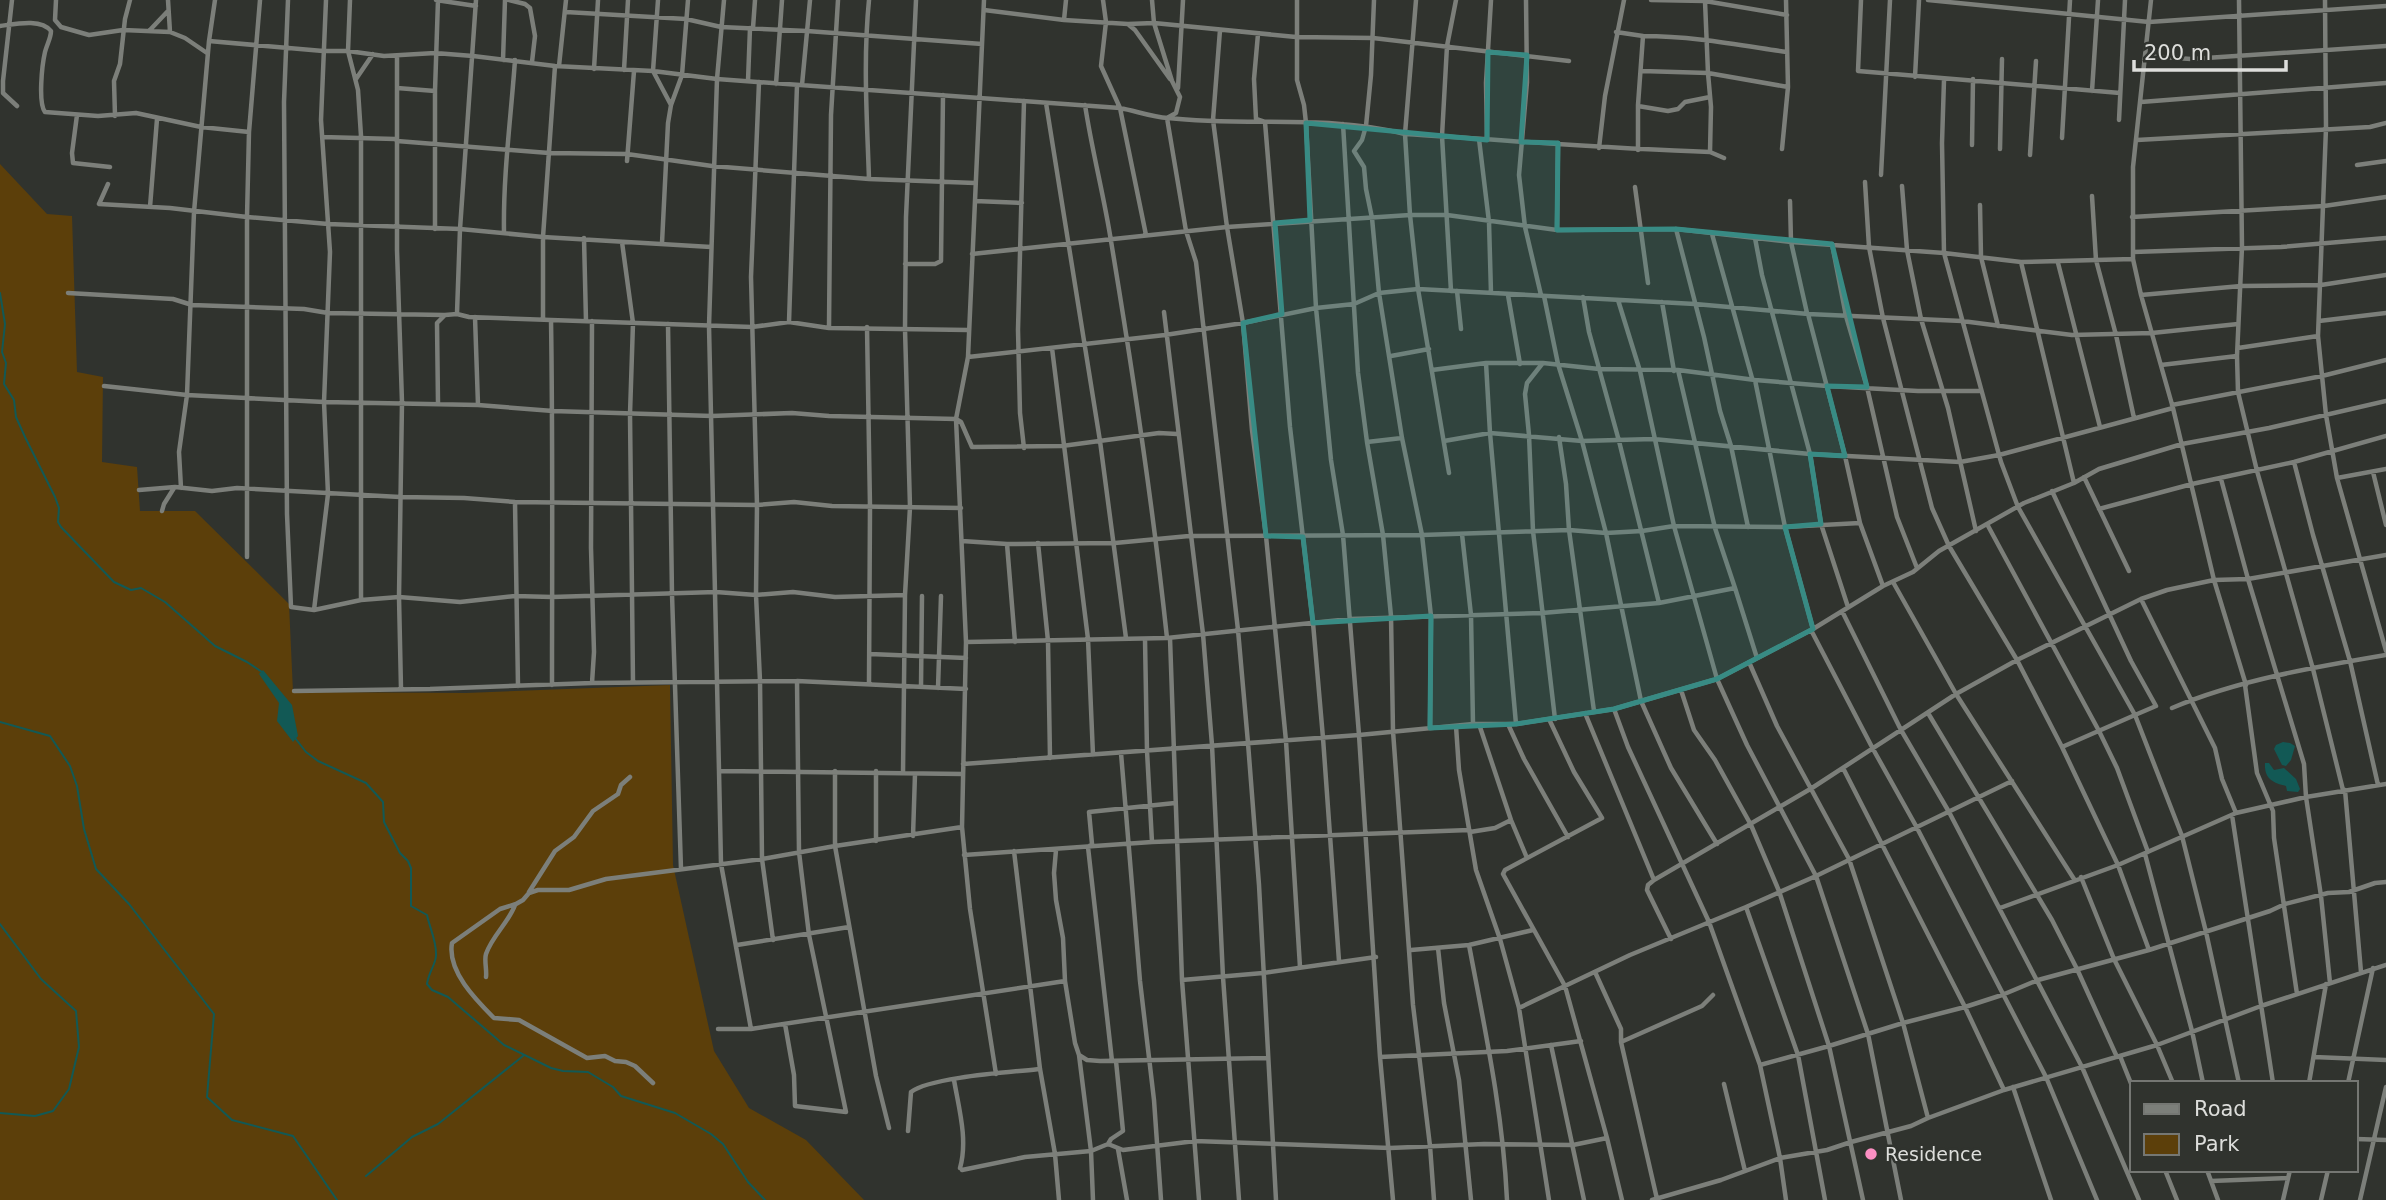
<svg xmlns="http://www.w3.org/2000/svg" width="2386" height="1200" viewBox="0 0 2386 1200" font-family="'DejaVu Sans',sans-serif">
  <rect width="100%" height="100%" fill="#30332e"/>
  <path fill="#5c3f0a" d="M0,164L47,214L72,216L77,372L103,377L102,462L137,467L140,511H195L289,604L293,692L466,693L670,685L673,865L714,1051L749,1108L806,1140L864,1200H0Z"/>
  <path fill="#125955" d="M263,670L292,705L298,736L293,742L277,721L279,703L259,674Z
    M2283,742L2290,743L2295,746L2291,760L2286,766L2282,765L2274,749L2276,745Z
    M2265,763H2269L2274,770L2284,768L2296,779L2300,789L2298,792L2287,791L2286,786C2273,783 2264,779 2265,763Z"/>
  <g fill="none" stroke-linecap="round" stroke-linejoin="round">
    <path stroke="#125955" stroke-width="2" d="M0,293L5,324L2,352L6,363L4,384L14,400L16,417L25,437L55,497L59,508L58,522L61,527L114,582L131,590L141,588L165,602L215,646L247,662L262,672
      M0,722L50,736L70,766L77,786L84,829L96,869L129,904L214,1014L207,1097L232,1120L293,1136L337,1200
      M295,738L306,752L318,761L366,783L383,802L384,822L400,853L408,861L411,868V906L427,915C430,929 437,942 436,956C435,966 429,971 427,984L432,990L448,997L504,1045L551,1068L563,1071L588,1072L613,1087L621,1096L675,1113L711,1134L723,1144L748,1182L765,1200
      M0,924L41,979L76,1011L79,1047L69,1089L53,1111L35,1116L0,1113
      M366,1176L412,1137L438,1124L523,1056"/>
    <path stroke="#7c7f7a" stroke-width="4.5" d="M12,0L3,81V93L17,106
      M56,0L55,20L61,27L89,35L123,30L170,32L185,38L207,53
      M168,0L170,32
      M288,0L284,102L287,514L291,607L314,610L361,600L399,597L460,602L515,596L552,597L716,592L756,595L793,592L835,597L905,595
      M350,0L348,51L358,90L361,136V600
      M436,0L476,6
      M509,0L525,4L530,8L535,36L532,62
      M658,0L653,71L671,105
      M724,0L717,79L709,326L719,771L721,864L751,1029
      M869,0C863,60 867,119 869,179
      M984,0L968,357L956,419L966,642L962,827L970,909L996,1074
      M1103,0L1106,22L1101,66L1120,108L1146,235
      M1152,0L1154,23L1172,81L1180,97L1176,113L1167,118L1186,231L1196,262L1238,630L1248,743L1259,885L1276,1200
      M1297,0V80L1304,105L1306,123L1316,308L1331,460L1343,535L1359,735L1380,1057L1393,1200
      M1374,0L1371,75L1366,126L1362,140L1354,151L1364,167L1366,189L1372,218L1379,293L1402,438L1422,535L1431,616L1430,728
      M1416,0L1405,134L1410,215L1418,289L1449,473
      M1526,0L1527,82L1519,175L1525,227L1541,295
      M1651,0L1705,1L1708,73L1788,87L1782,149
      M1786,0L1788,87
      M1861,0L1858,71L2120,93
      M1928,0L2149,22L2386,6
      M2151,0L2133,167V259L2141,295L2173,408L2214,580L2246,685
      M2239,0L2242,247L2237,356L2238,392L2257,471L2313,669L2343,790
      M2325,0L2326,128L2318,336L2326,415L2337,478L2386,651
      M1705,1L1787,15
      M984,10L1064,20L1128,24L1154,23L1296,37L1373,38L1569,61
      M566,12L686,19L721,27L807,31L982,44
      M1064,20L1066,0
      M1129,25L1135,30L1170,79
      M0,26C15,24 41,18 51,31C51,38 47,44 45,52C42,65 38,103 45,112L98,116L136,113L201,127L249,132
      M753,28L755,0
      M1220,30L1213,120L1227,227L1243,323L1252,430L1266,536L1286,741L1300,967
      M149,31L167,12
      M1616,32L1643,36L1638,105V150
      M1258,34L1254,79L1256,119L1265,122L1290,427L1313,623L1323,738L1339,961
      M1643,36C1692,36 1739,45 1787,52
      M209,41L323,51H348L384,56L435,53L473,56L555,66L653,71L717,79L1120,108C1136,111 1152,117 1168,118C1247,127 1328,114 1405,134C1507,140 1608,149 1710,152L1724,158
      M2146,56L2191,59L2386,46
      M503,60L505,0
      M559,66L566,0
      M594,69L598,0
      M624,70L628,0
      M1642,71L1708,73L1711,107L1710,152
      M1915,77L1919,0
      M356,79L373,54
      M1944,80L1942,143L1944,253L2001,462L2018,507L2135,715L2062,747
      M748,81L750,28
      M759,82L751,277L757,505L756,595L760,681L762,859L773,940
      M776,84L782,0
      M802,85L810,0
      M397,88L435,91
      M1178,88L1183,0
      M2092,91L2098,0
      M1024,101L1018,330L1020,413L1024,448
      M2141,102L2386,83
      M1046,103L1100,441L1126,638
      M1085,105C1092,151 1104,196 1111,241C1133,373 1153,506 1167,638
      M1638,106L1668,111L1678,109L1685,102L1710,97
      M77,115L72,153L73,163L110,167
      M115,116L114,81L120,64L125,19L130,0
      M2119,120L2125,0
      M1343,124L1358,373L1367,442L1383,535L1391,616L1393,731L1413,1005L1430,1146L1434,1200
      M322,137L395,139L397,141V250L402,402L399,597L401,689
      M2062,138L2070,0
      M397,139V57
      M1479,139L1489,222L1491,293
      M1487,139L1486,83L1491,0
      M2137,140L2370,127L2386,123
      M397,141L549,153L627,154L712,166L869,179L975,183
      M1972,145L1973,79
      M1599,148L1605,96L1624,0
      M2000,149L2002,59
      M2030,155L2036,61
      M627,161L634,71
      M2357,165L2386,161
      M1881,175L1890,0
      M1865,182L1869,247L1883,318L1932,508L1949,546L2017,660L2062,747L2118,865L2149,950
      M108,184L99,204L170,208L247,217L249,132L260,0
      M1902,186L1907,250L1921,319L1948,408L1976,531
      M1635,187L1648,283
      M2092,196L2096,260L2116,335L2134,418
      M975,201L1022,203
      M1790,201L1791,242L1807,313
      M1980,205L1981,257L1998,326
      M150,207L157,119
      M2132,217L2324,206L2386,197
      M435,229V91L438,0
      M1676,229L1704,337L1720,411L1731,446L1748,527
      M1557,230L1558,143
      M504,232C503,175 511,117 515,60
      M1712,234L1752,378
      M584,238L586,321
      M1755,238L1762,275L1810,454L1821,524L1848,607
      M622,242L633,323L630,414L633,682
      M662,243L668,123L671,105L682,75L688,0
      M1832,244L1846,316L1867,387L1897,517L1917,568
      M2133,252L2281,247L2386,238
      M972,254L1227,227L1410,215H1447L1557,230L1676,229L1791,242L1944,253L2021,262L2133,259
      M2021,262L2074,483
      M2058,263L2100,427
      M905,264H935L941,261L943,95
      M1451,291L1442,136L1447,46L1456,0
      M1457,291L1461,329
      M68,293L173,299L192,305L304,309L328,313L444,315
      M1508,295L1520,364
      M2141,295L2241,286L2321,285L2386,275
      M1544,296L1558,364L1582,441L1606,533L1641,701L1671,768L1717,844
      M1583,297L1589,332L1619,441L1659,603
      M1618,300L1640,371L1674,526L1717,679L1747,745L1816,876L1868,1034L1901,1200
      M1662,302L1674,371
      M1164,312L1203,634L1212,745L1223,977L1239,1200
      M457,313L460,229L476,0
      M475,317L478,405
      M543,319V237L555,66
      M551,320C553,442 552,563 552,685
      M2319,321L2386,313
      M789,322L797,85
      M668,324L672,594L681,869
      M867,327L870,507L869,683
      M829,328L831,115L838,0
      M1052,348L1088,639L1093,755
      M2238,348L2318,336
      M1391,356L1429,349
      M968,357L1165,335L1243,323L1316,308L1354,304L1379,293L1418,289L1695,304L1808,314L1962,321L2072,335L2152,333L2238,324
      M1486,363L1490,433L1516,724
      M1542,364L1527,383L1525,394L1529,435L1533,531L1555,719
      M2161,365L2237,356
      M1432,370L1486,363H1543L1599,369L1678,370L1755,380L1827,386L1918,391H1981
      M1755,380L1785,527L1813,629
      M104,386L187,395L324,402L478,405L553,411L712,416L792,413L829,416L956,419L961,422L972,447L1062,446L1159,433L1177,434
      M438,403L437,323L445,315L457,314L469,317L752,327L789,322L829,328L968,330
      M2172,405L2322,376L2386,360
      M1559,437L1566,484L1569,530L1594,711
      M1444,441L1490,433L1582,441L1653,439L1810,454L1960,462L1999,455L2173,408
      M1367,442L1402,438
      M2294,462L2313,535L2350,661L2378,785
      M2373,472L2386,525
      M2084,477L2129,571
      M2337,478L2386,469
      M2221,479L2248,579L2304,764L2306,797L2321,896L2330,983
      M181,488L179,452L187,395L194,212L209,41L215,0
      M139,490L175,487L212,491L237,488L400,497L464,498L515,502L757,505L794,502L832,506L961,508
      M2052,491L2131,661L2156,706L2135,715L2182,836L2206,932L2239,1083
      M515,502L518,686
      M2099,509L2192,484L2294,462L2386,436
      M162,511L164,504L174,488
      M1860,523L1883,586
      M1987,524L2099,731L2117,768L2148,852
      M1462,534L1471,615L1473,724
      M962,541L1007,544L1115,543L1189,536L1422,535L1569,530L1606,533L1642,531L1674,526L1785,527L1860,523L1845,456L1808,314
      M1038,543L1048,641L1050,758
      M1007,544L1015,642
      M247,557V217L328,224L460,229L543,237L711,247
      M1893,582L1956,694L2074,879
      M1735,588L1757,658
      M2141,599L2215,748L2222,779L2236,813
      M314,610L328,494L324,402L330,252L321,120L326,0
      M1842,611L1901,730L1949,812L2082,1067L2139,1200
      M1811,630L1873,749L1916,826L2046,1077L2097,1200
      M1170,638L1182,980L1199,1200
      M1145,639L1147,751L1152,842
      M966,642L1167,638L1350,619L1542,613L1659,603L1735,588L1715,528L1678,370
      M870,654L966,658
      M1749,662L1777,726L1849,859L1903,1023L1928,1118
      M592,683L594,652L591,548L592,321
      M2245,685L2257,773L2273,811L2274,838L2297,994
      M921,687L922,596
      M938,688L941,596
      M1681,690L1694,730L1715,760L1751,825L1779,891L1829,1046L1863,1200
      M294,691L430,689L592,683L797,681L966,689
      M2172,708C2238,680 2315,667 2386,655
      M1614,709L1628,747L1709,922L1760,1065L1780,1158L1786,1200
      M1585,713L1654,880
      M1928,713L2052,920L2077,969L2117,1057
      M1549,719L1574,772L1602,818L1505,870L1503,874L1565,986L1607,1138L1622,1200
      M1479,724L1511,820L1527,858
      M1508,724L1524,759L1568,837
      M1456,726L1459,770L1476,870L1500,939L1519,1008L1549,1200
      M1121,753L1140,981L1154,1100L1161,1200
      M963,764L1359,735L1473,724H1516L1614,709L1717,679L1813,629L1883,586L1913,572L1939,551L2024,503L2074,483L2099,469L2182,444L2269,428L2386,401
      M1843,768L1965,1007L2004,1090
      M719,771L963,774
      M835,771V846L876,1076L889,1128
      M903,773L905,595L910,507L905,329L906,217L916,0
      M2345,790L2361,972
      M2232,815L2273,1083
      M913,836L915,774
      M876,841V771
      M1056,850L1054,873L1056,900L1063,938L1065,981L1075,1043L1079,1055L1087,1060L1100,1061L1267,1058
      M1014,851L1040,1069L1055,1154L1059,1200
      M2145,854L2192,1031L2203,1083
      M964,855L1152,842L1469,830L1470,832L1495,828L1511,820
      M2081,877L2114,959L2157,1045L2173,1083
      M529,892L555,851L574,837L593,811L618,794L621,785L630,777
      M1746,907L1816,876L2012,781
      M2000,908L2118,865L2236,813L2306,797L2386,784
      M1671,939L1647,890L1648,885L1654,880L1812,788L1956,694L2017,660L2141,599L2167,590L2214,580L2248,579L2386,555
      M737,945L849,927
      M1469,945C1485,1030 1503,1113 1507,1200
      M1438,948L1444,1003L1459,1080L1471,1200
      M1411,950L1469,945L1533,930
      M1595,972L1621,1029V1042L1657,1199
      M486,977C487,970 484,960 486,954C492,936 509,922 515,905
      M1182,980L1263,973L1376,957
      M1519,1008L1630,955L1746,907L1798,1055L1825,1200
      M785,1024L794,1075L795,1106L846,1112L809,935L799,852L797,681
      M718,1029H751L1065,981
      M1621,1042L1702,1006L1713,995
      M1551,1045L1584,1200
      M1079,1055L1091,1151L1093,1200
      M2120,1056L2132,1086
      M1380,1057L1507,1051L1581,1041
      M2314,1057L2386,1060
      M1112,1061L1088,847L1092,844L1089,812L1175,803
      M1760,1065L1829,1046L1903,1023L1965,1007L2002,995L2038,980L2149,950L2270,911L2285,904L2328,893L2349,892L2375,883L2386,882
      M954,1080C959,1109 968,1140 960,1168
      M653,1083L635,1066L626,1062L615,1061L605,1056L587,1058L519,1020L494,1018C476,1000 447,971 452,943L500,909L516,904L523,900L529,893L538,890H569L606,879L762,859L835,846L962,827
      M2309,1083L2326,984
      M2348,1083L2373,968
      M1724,1084L1745,1171
      M2013,1087L2051,1200
      M908,1131L911,1092C930,1077 1013,1072 1040,1069
      M2356,1139L2386,1140
      M1108,1144L1111,1139L1123,1131L1116,1061
      M1118,1149L1127,1200
      M962,1170L1025,1157L1091,1151L1108,1144L1123,1150L1195,1141L1390,1148L1484,1144L1573,1145L1607,1138
      M2165,1170L2177,1200
      M2207,1170L2218,1200
      M2211,1181L2288,1178
      M1652,1200L1721,1180L1780,1158L1827,1150L1851,1142L1911,1126L1928,1118L2004,1090L2157,1045L2261,1006L2386,965
      M2283,1200L2290,1170
      M2321,1200L2328,1170
      M2360,1200L2386,1087"/>
  </g>
  <path fill="#388b84" fill-opacity="0.2" stroke="#388b84" stroke-width="5" stroke-linejoin="round" d="M1488,52L1527,55L1521,142L1558,143L1557,230L1676,229L1832,244L1867,387L1827,386L1845,456L1810,454L1821,524L1785,527L1813,629L1717,679L1614,709L1516,724L1430,728L1431,616L1313,623L1303,537L1266,536L1243,323L1282,314L1275,223L1310,220L1306,123L1487,140Z"/>
  <circle fill="#fc8fc3" stroke="#30332e" stroke-width="2.5" cx="1871" cy="1154" r="7"/>
  <g text-anchor="middle" dominant-baseline="central" stroke-width="5" stroke-linejoin="round" paint-order="stroke">
    <g font-size="19" fill="#dddedb" stroke="#30332e" text-anchor="start">
      <text x="1885" y="1154">Residence</text>
    </g>
  </g>
  <rect x="2130" y="1081" width="228" height="91" fill="#30332e" stroke="#757773" stroke-width="2"/>
  <rect x="2144" y="1104" width="35" height="10" fill="#7c7f7a" stroke="#757773" stroke-width="2"/>
  <text x="2194" y="1116" font-size="21" fill="#dddedb">Road</text>
  <rect x="2144" y="1134" width="35" height="21" fill="#5c3f0a" stroke="#757773" stroke-width="2"/>
  <text x="2194" y="1151" font-size="21" fill="#dddedb">Park</text>
  <path d="M2134 60v10h152v-10" fill="none" stroke="#dddedb" stroke-width="3.5"/>
  <text x="2144" y="60" font-size="21" fill="#dddedb" stroke="#30332e" stroke-width="5" paint-order="stroke">200 m</text>
</svg>
